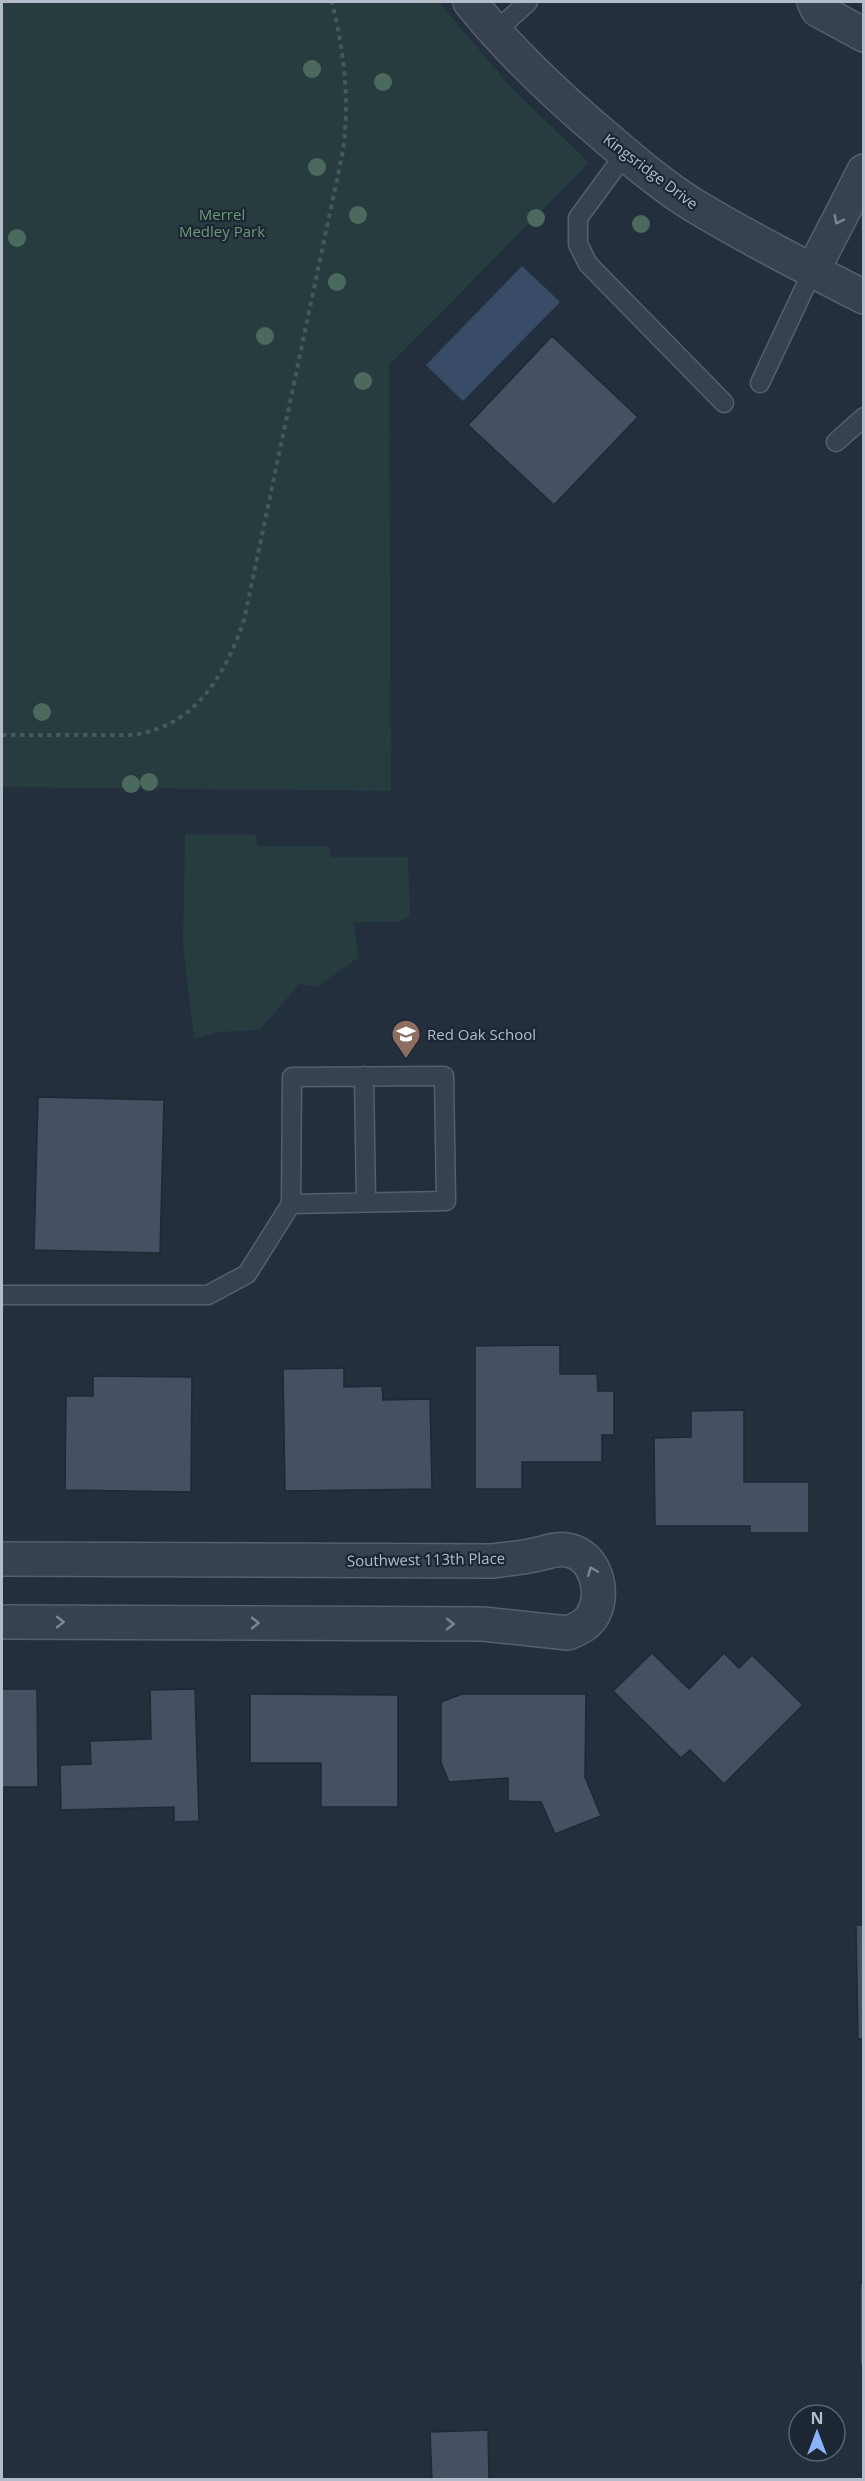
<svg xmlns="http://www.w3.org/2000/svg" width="865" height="2481" viewBox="0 0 865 2481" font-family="'Open Sans',sans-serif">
  <rect width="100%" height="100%" fill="#242f3e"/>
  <path fill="#263c3f" d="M2,2H439L507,83L589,163L389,365L391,791L2,787Z
    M185,834L256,835L257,846H329L331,857H408L410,917L397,922H353L359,957L317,987L299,984L260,1030L218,1032L194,1039L183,944Z"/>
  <path fill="#394c67" d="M522,266L560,302L463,401L426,365Z"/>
  <path fill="#455162" stroke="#1f2835" stroke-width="1.5" d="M552,336L638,417L554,505L468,425Z
    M38,1097L164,1100L160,1253L34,1250Z
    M560,1345V1374H597L598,1391H614V1435H602V1462H522V1489H475V1346Z
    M344,1368V1387L382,1386L383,1400L430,1399L432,1489L285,1491L283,1369Z
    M93,1376L192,1377L191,1492L65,1490L66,1396H93Z
    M744,1410V1482H809V1533H750V1526H655L654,1438L691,1437V1411Z
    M652,1653L689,1689L724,1653L739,1668L752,1655L803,1705L724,1784L690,1750L681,1758L613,1691Z
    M2,1689H37L38,1787H2Z
    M195,1689L199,1821L174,1822V1807L61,1810L60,1765L91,1764L90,1741L151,1739L150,1690Z
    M250,1694L398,1695V1807H321V1763H250Z
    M462,1694H586L585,1777L601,1816L555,1834L541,1802L508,1801V1778L449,1782L441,1763V1702Z
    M856,1925H864V2039H858Z
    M860,2283H864V2366H860Z
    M488,2430L489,2480H432L430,2432Z"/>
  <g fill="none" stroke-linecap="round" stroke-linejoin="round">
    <g stroke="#565f6c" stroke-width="21">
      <path id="service" d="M496,31L528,2
        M625,154L578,218V244L588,264L724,403
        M760,383L813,270
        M836,442L864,417
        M364,1076L366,1202
        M2,1295H208L247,1274L291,1204L292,1077L444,1076L446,1201L291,1204"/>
    </g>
    <g stroke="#565f6c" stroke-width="36">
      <path id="minor" d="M470,2C510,52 559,98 609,140C636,163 664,187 695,206C750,239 807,268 864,297
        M814,2L818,10L864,35
        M813,270L864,171
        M2,1559L493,1561C506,1559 521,1558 534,1555C545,1553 556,1548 567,1550C596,1554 607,1595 591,1618C586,1625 576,1630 568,1633L483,1624L2,1622"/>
    </g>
    <path stroke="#44595c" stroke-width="4" stroke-dasharray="4.5 4.5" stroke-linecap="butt" d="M2,735H131C194,728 225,676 244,620L343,151C350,100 344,52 332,2"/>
    <use href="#service" stroke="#38414e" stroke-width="18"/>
    <use href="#minor" stroke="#38414e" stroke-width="33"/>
  </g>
  <g fill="#4b6a5d">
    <circle cx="312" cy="69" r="9"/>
    <circle cx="383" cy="82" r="9"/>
    <circle cx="317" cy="167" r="9"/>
    <circle cx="358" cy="215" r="9"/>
    <circle cx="536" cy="218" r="9"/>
    <circle cx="641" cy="224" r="9"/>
    <circle cx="17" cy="238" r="9"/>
    <circle cx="337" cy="282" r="9"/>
    <circle cx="265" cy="336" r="9"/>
    <circle cx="363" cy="381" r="9"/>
    <circle cx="42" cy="712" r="9"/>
    <circle cx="149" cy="782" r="9"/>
    <circle cx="131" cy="784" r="9"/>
  </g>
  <defs><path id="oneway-chevron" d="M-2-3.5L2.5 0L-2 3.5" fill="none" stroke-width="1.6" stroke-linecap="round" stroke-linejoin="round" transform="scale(1.5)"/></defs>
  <g stroke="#7c8592">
    <use href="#oneway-chevron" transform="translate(838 220) rotate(117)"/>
    <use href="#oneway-chevron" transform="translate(592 1571) rotate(-112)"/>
    <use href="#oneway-chevron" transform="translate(60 1622)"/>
    <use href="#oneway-chevron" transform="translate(255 1623)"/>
    <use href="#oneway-chevron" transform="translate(450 1624)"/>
  </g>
  <defs>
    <g id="school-pin" transform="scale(1.5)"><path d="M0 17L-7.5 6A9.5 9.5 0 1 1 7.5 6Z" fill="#8d6e63" stroke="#1d2633"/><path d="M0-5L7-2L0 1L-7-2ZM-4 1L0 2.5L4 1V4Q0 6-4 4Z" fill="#fff"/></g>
  </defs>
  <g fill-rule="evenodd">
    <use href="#school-pin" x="406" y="1034"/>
  </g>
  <g text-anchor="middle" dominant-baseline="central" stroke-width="4.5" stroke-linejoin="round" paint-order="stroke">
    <g font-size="15" fill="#b4bcc9" stroke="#1d2633">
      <text transform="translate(651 171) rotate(37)">Kingsridge Drive</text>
      <text transform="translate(426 1559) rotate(-1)">Southwest 113th Place</text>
    </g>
    <g font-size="15" fill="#6b9a76" stroke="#1d2633">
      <text x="222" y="214">Merrel<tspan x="222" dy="17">Medley Park</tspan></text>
    </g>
    <g font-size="15" fill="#b4bcc9" stroke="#1d2633" text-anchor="start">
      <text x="427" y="1034">Red Oak School</text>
    </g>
  </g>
  <rect width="865" height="2481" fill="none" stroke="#b4bcc9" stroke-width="6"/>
  <g transform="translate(817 2433)"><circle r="28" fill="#1d2633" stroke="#59626f" stroke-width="1.5"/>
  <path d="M0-4.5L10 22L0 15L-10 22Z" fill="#8ab4f8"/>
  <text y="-9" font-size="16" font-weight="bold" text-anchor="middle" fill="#b4bcc9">N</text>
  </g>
</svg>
